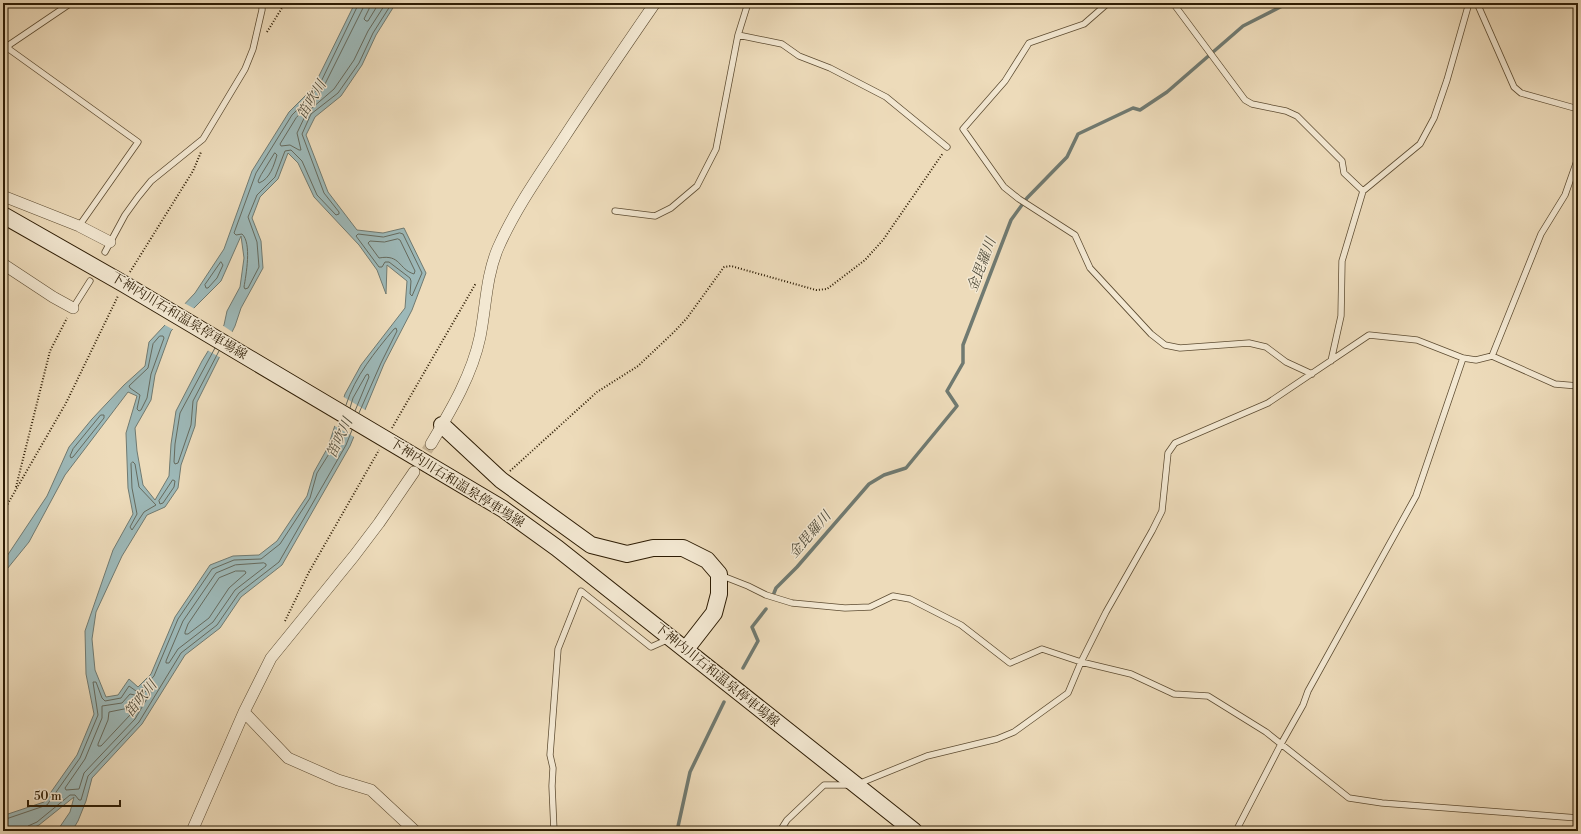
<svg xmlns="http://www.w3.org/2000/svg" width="1581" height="834" viewBox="0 0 1581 834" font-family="'Libre Bodoni','Noto Serif JP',serif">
  <rect width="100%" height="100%" fill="#eddbba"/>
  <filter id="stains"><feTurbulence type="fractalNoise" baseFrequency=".005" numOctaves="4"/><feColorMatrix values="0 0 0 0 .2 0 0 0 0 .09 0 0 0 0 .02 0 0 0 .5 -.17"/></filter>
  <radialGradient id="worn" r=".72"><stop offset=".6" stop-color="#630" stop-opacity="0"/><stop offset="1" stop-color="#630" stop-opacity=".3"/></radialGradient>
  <path fill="#9db9b9" stroke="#707a71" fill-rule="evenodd" d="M355,3H396L376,35L362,65L341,96L315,117L306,135L328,192L357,230L383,233L404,228L426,273L412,310L384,364L350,446L282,565L241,597L220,628L185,655L142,724L92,778L86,801L78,821L72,831H57L70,812L74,797L39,825L27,831H3V817L5,815L44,802L77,755L94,714L86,674L85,631L113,550L133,514L128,488L126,433L137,396L128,392L65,475L29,542L3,574V562L47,496L69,447L92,419L124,385L145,366L149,342L195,293L224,249L252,171L289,112L313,88ZM288,153L298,163L314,197L359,245L377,270L386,294L387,265L407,281L405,308L361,365L345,394L328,447L314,472L307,496L277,541L259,555L233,556L210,565L175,617L151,674L138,687L129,679L118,695L106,697L95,670L92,639L96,612L122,556L147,515L165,507L178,488L181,465L195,426L197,402L235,326L241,308L263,268L261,241L252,218L260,197L278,179ZM241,236L244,258L240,287L227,311L224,325L202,361L176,411L171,444L169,476L155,500L143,485L137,451L135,428L151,400L155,375L171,331L221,281Z"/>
  <path fill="#eddbba" d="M184,303L195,309L174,330L163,324Z
    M222,325L234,333L221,358L207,350Z
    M342,396L367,411L356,438L333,425Z"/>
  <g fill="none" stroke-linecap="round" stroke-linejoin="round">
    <path stroke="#656a5e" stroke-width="1" d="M359,3L317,90L292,115L256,173L234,233L236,235L242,234C252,243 246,275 244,287L245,289L248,288L259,267L257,242L248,217L257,195L275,177L285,151L291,150L302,161L317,195L336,215L339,214V212L324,193L302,134L311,114L338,93L359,63L373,33L392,3
      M364,3L363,8L321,92L309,105L310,108H312L334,89L354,60L368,31L386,3
      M370,3L369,9L364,19L366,21H368L379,3
      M304,110H306L307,112L297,133L301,150H299L290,145L281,146L280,144L296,118Z
      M275,153L277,155C274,165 270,179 259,183L258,181L261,175Z
      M400,233L403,234L422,273L412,296L410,294L411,281L410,278L389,262H385L382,267H379L356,236L358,234L383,237Z
      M398,239L400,240L415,271L414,274C398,269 401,254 379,258L368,243L370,241L384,242Z
      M221,262L223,265L217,278L208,288H206L205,285Z
      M160,336H163L164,338L151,374L147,398L141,410L139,411L137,409L140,395L130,388L129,386L148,368L153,344Z
      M215,348L180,413L175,444L174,462L175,464L178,463L191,425L193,401L219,351
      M346,405C355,376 375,352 394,329L396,328L397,331L381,363L359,413
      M350,408L353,398L366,375L368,374L369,377L355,411
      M101,415H104V418L73,457L71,458L70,456L73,449Z
      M133,462L135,464L139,487L156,505L144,512L132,530L130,527L137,514L132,488L131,464Z
      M173,480L175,481L174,487L163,503L160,504L159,501Z
      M264,563L266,564V566L235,590L213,622L178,649L169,663H166V661L183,621L216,573L235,565Z
      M236,571H245L246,573L229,588L209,618L188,634H185V632L188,624L219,578Z
      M149,689L151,690V692L135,719L84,773L79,789L66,790L65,788L85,759L102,718V706L122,703L130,694L140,696Z
      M132,702H136L137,704L130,715L101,746H98V744L108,720L109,712L124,709Z
      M3,820L47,805L80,758L98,715L93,682H96L102,698L105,701L121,698L129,686L136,691L141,690L154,676L178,619L212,569L234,560L261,559L280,544L310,498L317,473L332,449L340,423
      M26,831L28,826L37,822L70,795H75L79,800H81L88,776L139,722L181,653L217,625L239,593L279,562L346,445L352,430"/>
    <path stroke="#707a71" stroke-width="3.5" d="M774,593L776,588L797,567L869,484L884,475L906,468L957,406L947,391L963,363V345L1011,220L1027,198L1067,157L1078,134L1133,108L1140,110L1167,92L1243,26L1288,3
      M743,668L758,641L752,627L766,609
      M677,831L690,772L724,702"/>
    <path stroke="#c7b596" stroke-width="11" stroke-dasharray="11 5.5" stroke-linecap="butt" d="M418,465L431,444"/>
    <g stroke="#5d4c32" stroke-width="7">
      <path id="service" d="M71,3L6,47L138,142L79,226
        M1108,3L1084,24L1029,43L1005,81L963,129L1004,187L1019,199L1075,235L1090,268L1151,334L1165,345L1180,348L1249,343L1266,347L1286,362L1312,374
        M1173,3L1245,100L1252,104L1286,111L1297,116L1342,161L1344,173L1363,191
        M1477,3L1514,87L1521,93L1578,109
        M738,35L782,44L799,56L830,68L886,97L947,147
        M615,211L655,216L671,208L697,186L716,149L738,35L748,3
        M105,252L125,215L138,197L151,181L203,139L245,69L253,49L262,10V3
        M73,308L90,281
        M1492,356L1541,234L1565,195L1578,158
        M1331,361L1341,316L1342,261L1363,191L1420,144L1434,118L1447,80L1469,3
        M720,575L748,586L766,595L792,603L845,608L870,607L893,596L910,599L961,625L1010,663L1042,649L1081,662L1131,674L1174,694L1208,696L1266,732L1349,798L1382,803L1578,818
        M858,784L927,756L997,739L1014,732L1068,693L1081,662L1106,612L1152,531L1162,511L1168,453L1175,443L1268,403L1369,335L1417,340L1463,358L1476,360L1492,356L1555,384L1578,386
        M554,831L552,786L553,768L550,755L558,649L581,591L651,647L669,639
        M780,831L787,820L824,785H849
        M1236,831L1281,744L1303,705L1308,691L1416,496L1463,358"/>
    </g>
    <g stroke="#5d4c32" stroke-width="12">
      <path id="minor" d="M3,50L6,47
        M3,196L79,226L110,242
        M3,264L53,297L73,308
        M431,444C451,410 472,375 480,337C486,307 486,276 498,248C515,209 540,174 563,139C593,93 624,48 655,3
        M244,712L288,758L338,780L371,790L415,831
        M192,831L244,712L271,658L354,556L379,523L414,472"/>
    </g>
    <g stroke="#2d1c04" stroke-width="18">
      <path id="secondary" d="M3,215L124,284L503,509L557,548L914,831
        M442,425L501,480L591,545L627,554L653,548H683L707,560L719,574V594L714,613L686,649"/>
    </g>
    <path stroke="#2d1c04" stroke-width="2" stroke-dasharray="1 2" stroke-linecap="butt" d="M267,32L285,3
      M130,272L193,171L201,152
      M392,428L476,283
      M510,471L597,392L638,366L674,332L687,318L724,267L731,266L816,290L827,289L865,260L883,240L943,153
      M16,487L50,351L67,318
      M3,512L66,403L118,296
      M285,621L309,572L379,450"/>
    <use href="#service" stroke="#f3e8d2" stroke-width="5.5"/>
    <use href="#minor" stroke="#f3e8d2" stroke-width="11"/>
    <use href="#secondary" stroke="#f3e8d2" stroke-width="16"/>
  </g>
  <g text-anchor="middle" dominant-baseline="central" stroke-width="3" stroke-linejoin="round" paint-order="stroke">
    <g font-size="13" fill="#2d1c04" stroke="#f3e8d2">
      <text transform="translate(179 316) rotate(31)">下神内川石和温泉停車場線</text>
      <text transform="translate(457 483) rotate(32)">下神内川石和温泉停車場線</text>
      <text transform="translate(717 675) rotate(39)">下神内川石和温泉停車場線</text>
    </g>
    <g font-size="14" font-style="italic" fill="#4f4b3a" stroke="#f3e8d2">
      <text transform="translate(312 100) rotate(-59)">笛吹川</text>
      <text transform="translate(982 265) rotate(-69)">金毘羅川</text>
      <text transform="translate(340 438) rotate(-65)">笛吹川</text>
      <text transform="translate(810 535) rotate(-49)">金毘羅川</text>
      <text transform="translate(141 699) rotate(-51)">笛吹川</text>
    </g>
  </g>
  <rect width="1581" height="834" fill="none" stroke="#eddbba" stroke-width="16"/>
  <rect x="4" y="4" width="1573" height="826" fill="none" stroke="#2d1c04" stroke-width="2"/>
  <rect x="8" y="8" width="1565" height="818" fill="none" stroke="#2d1c04"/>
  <path d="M28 800v6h92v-6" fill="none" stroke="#2d1c04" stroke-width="2"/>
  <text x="34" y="800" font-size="12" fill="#2d1c04" stroke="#f3e8d2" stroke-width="3" paint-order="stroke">50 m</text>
  <rect width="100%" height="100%" filter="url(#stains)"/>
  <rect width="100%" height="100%" fill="url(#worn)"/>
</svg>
